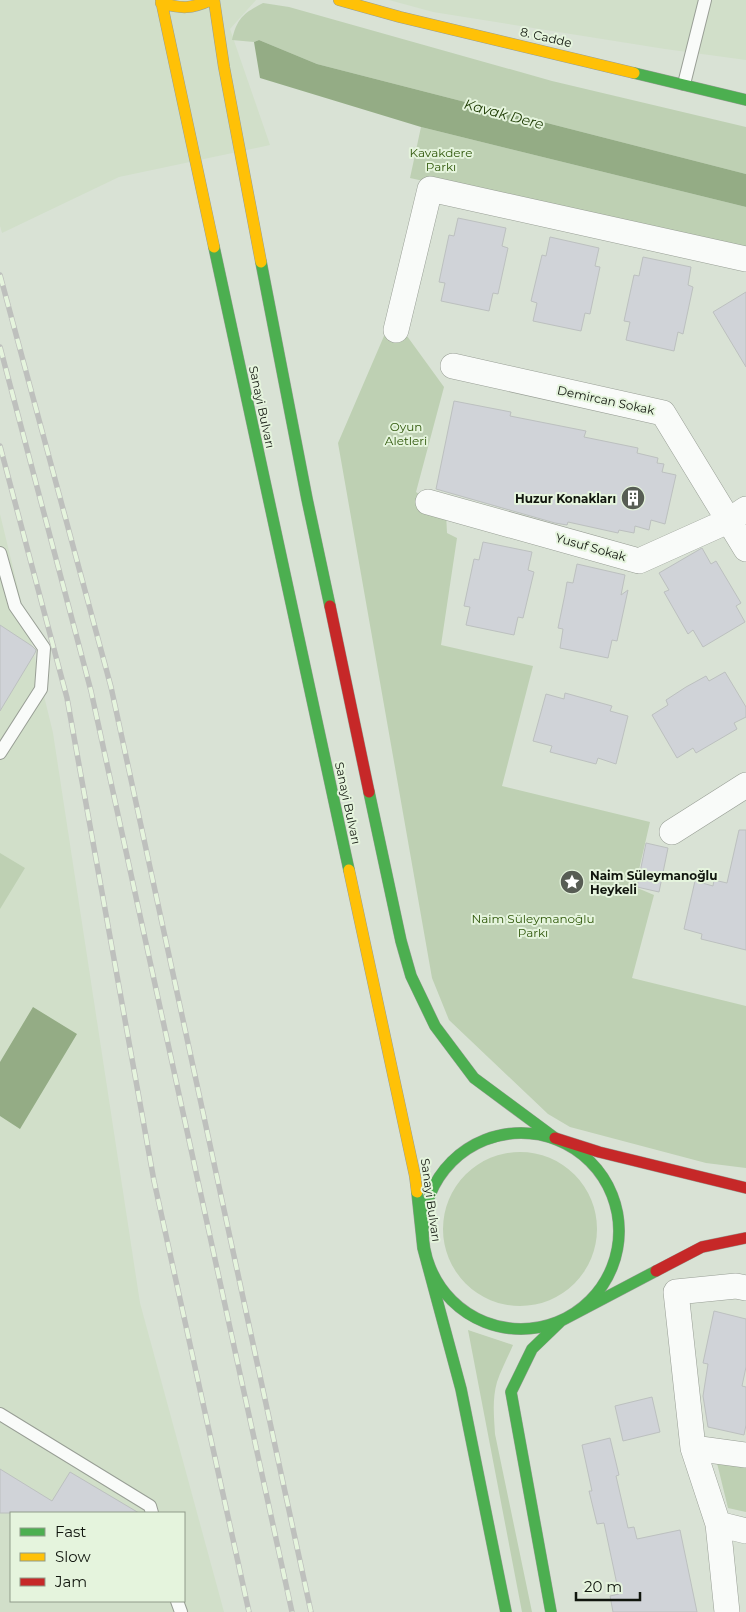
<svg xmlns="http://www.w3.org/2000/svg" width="746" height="1612" viewBox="0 0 746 1612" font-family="Montserrat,sans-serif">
  <rect width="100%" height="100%" fill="#d9e2d5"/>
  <path fill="#d1dfc9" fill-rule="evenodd" d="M0,0H256L230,29L270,145L119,177L2,233L0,226Z
    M389,0H746V60L665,49L433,12Z
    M0,514L53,733L140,1303L224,1612H0ZM11,1513H184V1601H11Z"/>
  <path fill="#bed0b3" d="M263,3L289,7L552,81L746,127V174L317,64L259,40L254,42L232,40C237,18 244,13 263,3Z
    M421,127L746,207V253L410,178Z
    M384,336H407L444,387L416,492L446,513L447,533L457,538L441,645L533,666L502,786L650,822L635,887L654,895L632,978L746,1006V1168L706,1163L570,1127L548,1114L449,1020L432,978L338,443Z
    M0,853L25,868L0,909Z
    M443 1229a77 77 0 1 1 154 0a77 77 0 1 1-154 0Z
    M468,1330L513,1345C508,1357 501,1370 497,1382C492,1399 494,1417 495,1434L532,1612H522Z
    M717,1463L746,1467V1512L728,1508Z"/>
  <path fill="#94ac85" d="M259,40L317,64L746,174V207L421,127L260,78L254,42Z
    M33,1007L77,1034L20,1129L0,1116V1062Z"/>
  <path fill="#d0d3d8" stroke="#bcc0bf" d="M458,218L506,228L502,246L508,248L498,294L493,293L489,311L441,301L445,283L439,282L449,235L454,236Z
    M550,237L599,248L595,266L600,267L590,314L585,313L581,331L533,321L537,303L531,301L542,255L546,256Z
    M643,257L691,267L688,285L693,287L683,334L678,332L674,351L626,340L630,322L624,321L634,275L639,276Z
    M746,292V367L713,312Z
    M454,401L511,412L510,416L586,431L584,437L638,448L637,453L658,458L657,463L664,464L662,472L676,475L665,524L651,520L649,530L635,526L634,533L619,530L618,533L568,522L567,525L555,523L436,489Z
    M483,542L532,552L528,570L534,572L523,618L518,617L514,635L466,625L470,607L464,606L474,559L479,560Z
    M702,548L711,564L716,561L741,603L736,606L745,622L703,647L693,630L688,634L664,592L669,590L659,573Z
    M577,564L625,575L621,595L628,590L617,641L612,640L608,658L560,648L563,629L558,628L565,594L567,582L573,583Z
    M0,625L32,646L36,650L35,653L0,711Z
    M725,672L746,707V717L734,723L737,729L696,753L693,748L677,758L652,715L668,705L666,700L686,687L706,676L709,681Z
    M565,693L612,706L610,711L628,716L616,764L598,758L596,764L550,752L552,746L533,741L546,694L564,699Z
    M739,830H746V950L701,939L702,934L684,929L695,881L713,886L714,880L727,883Z
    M646,843L668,848L659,892L637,887Z
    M714,1311L746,1319V1367L742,1386L746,1387V1425L744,1435L708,1427L703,1396L708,1364L703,1363Z
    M652,1397L660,1432L623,1441L615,1406Z
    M610,1438L619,1475L616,1476L628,1528L634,1527L637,1539L680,1530L697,1612H613L610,1596L619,1594L604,1523L597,1524L589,1491H592L582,1445Z
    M0,1469L52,1501L70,1472L139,1513H0Z"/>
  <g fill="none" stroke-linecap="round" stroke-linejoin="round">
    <g stroke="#989e95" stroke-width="14">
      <path id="lane" d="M684,84L705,0
        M0,553L15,606L44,648L41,689L0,753
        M0,1414L150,1506L152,1513
        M177,1601L181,1612"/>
    </g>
    <g stroke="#989e95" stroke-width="26">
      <path id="street" d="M396,330L430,189L746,259
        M453,366L663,413L746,549
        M428,502L639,561L728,521L746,509
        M672,832L746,785
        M693,1448L746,1455
        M718,1524L746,1531
        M727,1612L718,1524L693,1448L676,1292L736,1286L746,1288"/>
    </g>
    <g stroke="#989e95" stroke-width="12">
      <path id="fast" d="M634,73L746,100
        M214,247L349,870
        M261,262L307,499L330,606
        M369,792L401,941L411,976L435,1026L474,1078L555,1138
        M423 1231a98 98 0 1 1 196 0a98 98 0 1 1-196 0Z
        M417,1192L423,1248L461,1389L506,1612
        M551,1612L511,1392L532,1349L561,1321L656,1271"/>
    </g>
    <g stroke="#989e95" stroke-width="12">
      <path id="slow" d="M161,0L214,247
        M214,0L224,67L261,262
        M339,0L400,17L634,73
        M161,3C182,9 191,9 211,0
        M349,870L415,1176L417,1192"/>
    </g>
    <g stroke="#989e95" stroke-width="12">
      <path id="jam" d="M330,606L369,792
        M555,1138L599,1152L746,1188
        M656,1271L702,1247L746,1238"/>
    </g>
    <use href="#lane" stroke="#f9fbf9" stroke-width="12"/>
    <use href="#street" stroke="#f9fbf9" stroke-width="25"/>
    <use href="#fast" stroke="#4caf50" stroke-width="11"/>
    <use href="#slow" stroke="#ffc107" stroke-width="11"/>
    <use href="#jam" stroke="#c62828" stroke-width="11"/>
    <g stroke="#bec0bd" stroke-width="5.5">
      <path id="rail" d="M0,275L111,687L311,1612
        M0,347L91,691L292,1612
        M0,446L67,698L154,1181L249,1612"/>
    </g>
    <use href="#rail" stroke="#e5f4dd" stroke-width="4" stroke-dasharray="11" stroke-linecap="butt"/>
  </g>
  <defs>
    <g id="building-disc" transform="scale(1.25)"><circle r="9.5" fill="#575d54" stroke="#e5f4dd"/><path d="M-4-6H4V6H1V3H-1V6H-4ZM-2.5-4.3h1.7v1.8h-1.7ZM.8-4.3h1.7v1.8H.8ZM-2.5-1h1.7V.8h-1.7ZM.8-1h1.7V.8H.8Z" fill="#fff"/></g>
    <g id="sight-disc" transform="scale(1.25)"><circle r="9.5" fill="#575d54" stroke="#e5f4dd"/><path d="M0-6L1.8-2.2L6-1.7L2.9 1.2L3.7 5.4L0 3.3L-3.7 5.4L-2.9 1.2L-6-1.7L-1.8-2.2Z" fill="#fff"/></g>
  </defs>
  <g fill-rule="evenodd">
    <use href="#building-disc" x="633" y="498"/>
    <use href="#sight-disc" x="572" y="882"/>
  </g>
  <g text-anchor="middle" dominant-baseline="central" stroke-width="4" stroke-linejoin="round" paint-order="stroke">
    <g font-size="12" fill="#11160e" stroke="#e5f4dd">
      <text transform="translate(546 37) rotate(13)">8. Cadde</text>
      <text transform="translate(606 400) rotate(12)">Demircan Sokak</text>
      <text transform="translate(262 407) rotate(78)">Sanayi Bulvarı</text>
      <text transform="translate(591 547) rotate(16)">Yusuf Sokak</text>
      <text transform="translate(348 803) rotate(78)">Sanayi Bulvarı</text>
      <text transform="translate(431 1200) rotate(82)">Sanayi Bulvarı</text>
    </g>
    <g font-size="12" fill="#2f570a" stroke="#e5f4dd">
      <text x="441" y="152">Kavakdere<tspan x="441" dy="14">Parkı</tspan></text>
      <text x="406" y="426">Oyun<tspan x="406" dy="14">Aletleri</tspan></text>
      <text x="533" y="918">Naim Süleymanoğlu<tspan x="533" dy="14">Parkı</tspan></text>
    </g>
    <g font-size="12" font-weight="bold" fill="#11160e" stroke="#e5f4dd" text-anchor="end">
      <text x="616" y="498">Huzur Konakları</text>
      <text x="590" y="875" text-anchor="start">Naim Süleymanoğlu<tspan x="590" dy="14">Heykeli</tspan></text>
    </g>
    <g font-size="14" font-style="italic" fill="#1b3900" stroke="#e5f4dd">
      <text transform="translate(504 114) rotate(15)">Kavak Dere</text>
    </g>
  </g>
  <rect x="10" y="1512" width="175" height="90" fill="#e5f4dd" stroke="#909b8a"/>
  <rect x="20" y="1528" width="25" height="8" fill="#4caf50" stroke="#909b8a"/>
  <text x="55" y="1537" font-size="15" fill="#11160e">Fast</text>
  <rect x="20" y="1553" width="25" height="8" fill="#ffc107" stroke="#909b8a"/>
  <text x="55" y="1562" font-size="15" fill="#11160e">Slow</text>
  <rect x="20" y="1578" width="25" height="8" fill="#c62828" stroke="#909b8a"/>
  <text x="55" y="1587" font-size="15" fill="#11160e">Jam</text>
  <path d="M576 1592v8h64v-8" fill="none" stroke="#11160e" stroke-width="2.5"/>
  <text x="584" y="1592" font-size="15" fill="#11160e" stroke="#e5f4dd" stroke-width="4" paint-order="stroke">20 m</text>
</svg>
